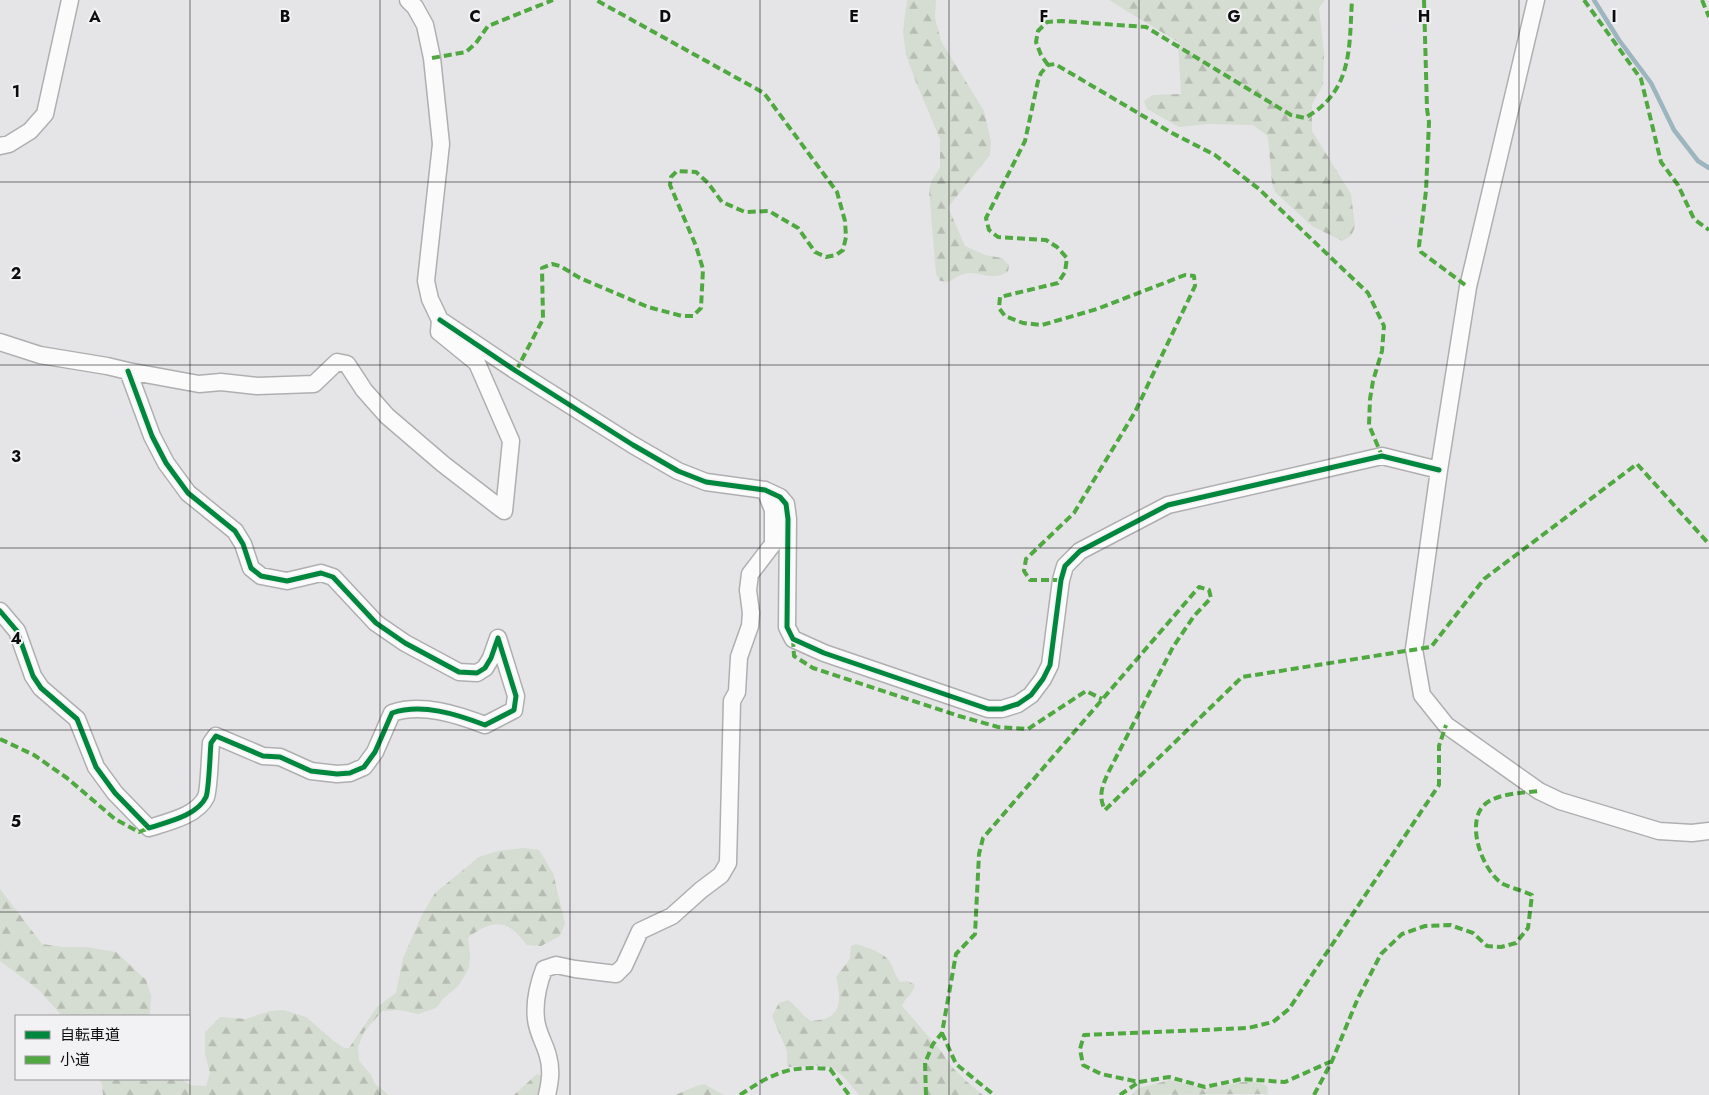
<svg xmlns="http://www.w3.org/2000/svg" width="1709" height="1095" viewBox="0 0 1709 1095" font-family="Jost,'Noto Sans JP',sans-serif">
  <defs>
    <pattern id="forest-firs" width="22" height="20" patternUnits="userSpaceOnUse" patternTransform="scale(1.25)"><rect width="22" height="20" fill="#d5dcd1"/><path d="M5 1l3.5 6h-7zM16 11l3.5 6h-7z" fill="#b6bcb2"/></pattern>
  </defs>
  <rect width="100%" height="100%" fill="#e5e5e7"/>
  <path fill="url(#forest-firs)" d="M907,0H936L935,18L941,41L984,111L991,142L990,155L948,207L965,246L985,255L1002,258L1009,265L1008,272C984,285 976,261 949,282L940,281L936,274L929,190L932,180L940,168V139L916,82L906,55L903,31Z
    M1109,0H1325L1319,8L1324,53L1323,85L1312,104V131L1351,194L1355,227L1351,236L1342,241L1312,226L1275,192L1272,183L1268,136L1253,125L1208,124L1179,127L1147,109L1144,101L1153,95L1181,94L1178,42Z
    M524,848L539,850L553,873L565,923L560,936L541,946L527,945C523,940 518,934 513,930C499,918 481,927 468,938L470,955L469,968L459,985L443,999L436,1008L418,1014L399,1010L382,1011L364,1032L358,1047L359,1061L371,1075L375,1084L389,1095H103L102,1084L99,1079H181L190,1085L206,1086L210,1073L205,1054V1032L220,1017L246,1019L270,1011L283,1010L306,1017L335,1042L344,1048H349L377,1007L396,993L403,958L422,915L435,893L479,857L498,851Z
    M0,889L42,944L63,947H86L116,952L146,980L151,996L150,1013L149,1016H62L39,990L0,961Z
    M856,944C868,948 885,952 891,964C894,971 896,976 900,982L908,981L915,985C912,996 906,996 902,1006L942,1052L951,1066L966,1081L983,1095H859C833,1062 830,1064 789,1067L787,1065V1051L772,1016L779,1003L788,1000C797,1006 801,1015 811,1021C816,1020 823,1020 827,1018C844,1011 839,990 836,977L850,959L851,946Z
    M537,1074L551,1081L552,1095H514Z
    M1170,1080L1205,1089L1242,1082H1258L1267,1086L1268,1094L1131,1095L1139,1088Z
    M704,1084L724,1095H674C685,1092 693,1086 704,1084Z"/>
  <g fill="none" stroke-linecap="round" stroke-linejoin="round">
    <path stroke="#9cb5be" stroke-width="4.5" d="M1594,0L1619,40L1651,83L1674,130L1698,161L1709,168"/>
    <g stroke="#afafb1" stroke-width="19">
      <path id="street" d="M1536,0L1468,287L1439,470L1414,649L1422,695L1446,725L1539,791L1560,801L1659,831L1692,833L1709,831
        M0,146L9,144L30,131L45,114L70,0
        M440,320L516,371L633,445L678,471L706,482L765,490L780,497L786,504L788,519L787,627L793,639L824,653L988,709H1002L1018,704L1031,695L1043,679L1050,665L1061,580L1065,566L1080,551L1168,505L1382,456L1439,470
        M0,342L40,355L107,366L128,371L199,384L221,382L257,386L314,384L337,362L347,364L364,390L387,416L443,464L504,511L511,441L477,363L439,332L440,320L430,299L426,281L441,144L432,58L425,25L415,7L408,0
        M0,611L17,631L33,676L41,688L77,719L96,767L115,793L149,828C167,822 197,816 206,797C209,790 210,753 211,743L216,736L263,756L280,757L311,771L337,774L350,773L364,767L375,752L392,713C422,703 456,714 485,725L514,710L516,696L498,638L491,658L485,668L477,673L459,672L405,643L376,623L333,577L321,573L287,581L261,576L251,568L243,544L235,531L188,493L166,463L152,436L128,371
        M547,1095C550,1082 552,1070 548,1056C545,1044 537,1032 536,1019C534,1002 538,985 544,969L556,965L575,969L616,974L624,966L640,931L672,916L701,890L721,875L728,863L732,701L737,692L739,657L750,626L751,613L748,590L750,574L773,544V510L765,490"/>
    </g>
    <use href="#street" stroke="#fbfbfb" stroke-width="16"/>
    <path stroke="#50a841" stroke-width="4" stroke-dasharray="8 4" stroke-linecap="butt" d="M1424,0L1427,109L1429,122L1426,191L1419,246L1421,252L1468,287
      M1584,0L1641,79L1661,162L1678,185L1694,219L1709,230
      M1702,0L1709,17
      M432,58L466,52L476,43L488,26L553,0
      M1048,65L1041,55L1036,42L1038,31L1047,22L1062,21L1146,27L1291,115L1305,118C1353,91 1349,48 1352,0
      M516,371L543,319L542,268L552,264L560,266L580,278L648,307L682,316H693L701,308L703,269L696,246L670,185L671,177L677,171L696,172L708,183L722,202L745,212L769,211L798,228L815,252L826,257L836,255L843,250L846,237L845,221L837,192L764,93L596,0
      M1061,580H1030L1024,571L1026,559L1074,513L1135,412L1195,286L1194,276L1185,275L1097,309L1042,325L1023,323L1005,316L999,308L1000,297L1058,283L1065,272L1067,258L1057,247L1046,240L998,237L989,230L986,218L1025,141L1038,81L1041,73L1048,65L1055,64L1172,133L1215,155L1259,189L1368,293L1384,326L1382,351L1373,381L1370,399L1369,425L1382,456
      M793,639L794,656L813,668L959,716L998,727L1028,729L1086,691L1102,699
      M0,739L34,755L67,778L115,819L139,832L149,828
      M942,1033L956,1064L994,1095
      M1332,1061L1285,1082L1242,1079L1205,1087L1169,1077L1139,1082L1101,1074L1083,1065L1080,1049L1084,1035L1248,1028L1273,1022L1289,1009L1439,785V746L1446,725
      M740,1095C773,1073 789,1065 830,1069L849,1095
      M926,1095L925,1063L933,1044L942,1033L956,954L975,934L979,854L983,838L1199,587L1209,590L1211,598L1194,616L1173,647L1108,773C1102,787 1098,796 1105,810L1242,677L1431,647L1484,579L1637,464L1709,544
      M1120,1095L1139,1082
      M1314,1095L1332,1061L1358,998L1381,954L1402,934L1425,926L1450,925L1473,933L1487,946L1501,947L1516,943L1528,928L1532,895C1523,891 1512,888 1503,884C1483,872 1465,824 1484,805C1497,793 1523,793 1539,791"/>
    <g stroke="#f2f2f5" stroke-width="8">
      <path id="cycleway" d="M440,320L516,371L633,445L678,471L706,482L765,490L780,497L786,504L788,519L787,627L793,639L824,653L988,709H1002L1018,704L1031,695L1043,679L1050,665L1061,580L1065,566L1080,551L1168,505L1382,456L1439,470
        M0,611L17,631L33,676L41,688L77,719L96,767L115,793L149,828C167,822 197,816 206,797C209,790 210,753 211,743L216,736L263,756L280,757L311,771L337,774L350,773L364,767L375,752L392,713C422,703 456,714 485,725L514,710L516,696L498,638L491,658L485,668L477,673L459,672L405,643L376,623L333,577L321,573L287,581L261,576L251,568L243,544L235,531L188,493L166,463L152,436L128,371"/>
    </g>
    <use href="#cycleway" stroke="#00873e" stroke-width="5"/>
  </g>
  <path fill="none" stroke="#0d0d0e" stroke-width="1" stroke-opacity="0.55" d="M190,0V1095M380,0V1095M570,0V1095M760,0V1095M949,0V1095M1139,0V1095M1329,0V1095M1519,0V1095M0,182H1709M0,365H1709M0,548H1709M0,730H1709M0,912H1709"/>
  <g font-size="16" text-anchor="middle" font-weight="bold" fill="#0d0d0e" stroke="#f2f2f5" stroke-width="4" stroke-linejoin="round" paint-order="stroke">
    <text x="95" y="22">A</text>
    <text x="285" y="22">B</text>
    <text x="475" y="22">C</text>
    <text x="665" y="22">D</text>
    <text x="854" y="22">E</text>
    <text x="1044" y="22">F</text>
    <text x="1234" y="22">G</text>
    <text x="1424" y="22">H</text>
    <text x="1614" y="22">I</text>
    <text x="16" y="97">1</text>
    <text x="16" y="279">2</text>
    <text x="16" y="462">3</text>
    <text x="16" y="644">4</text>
    <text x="16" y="827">5</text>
  </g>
  <rect x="15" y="1015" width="175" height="65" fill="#f2f2f5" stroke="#969699"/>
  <rect x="25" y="1031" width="25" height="8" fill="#00873e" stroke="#969699"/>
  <text x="60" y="1040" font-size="15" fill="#0d0d0e">自転車道</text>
  <rect x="25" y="1056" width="25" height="8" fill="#50a841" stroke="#969699"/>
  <text x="60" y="1065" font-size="15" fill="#0d0d0e">小道</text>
</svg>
